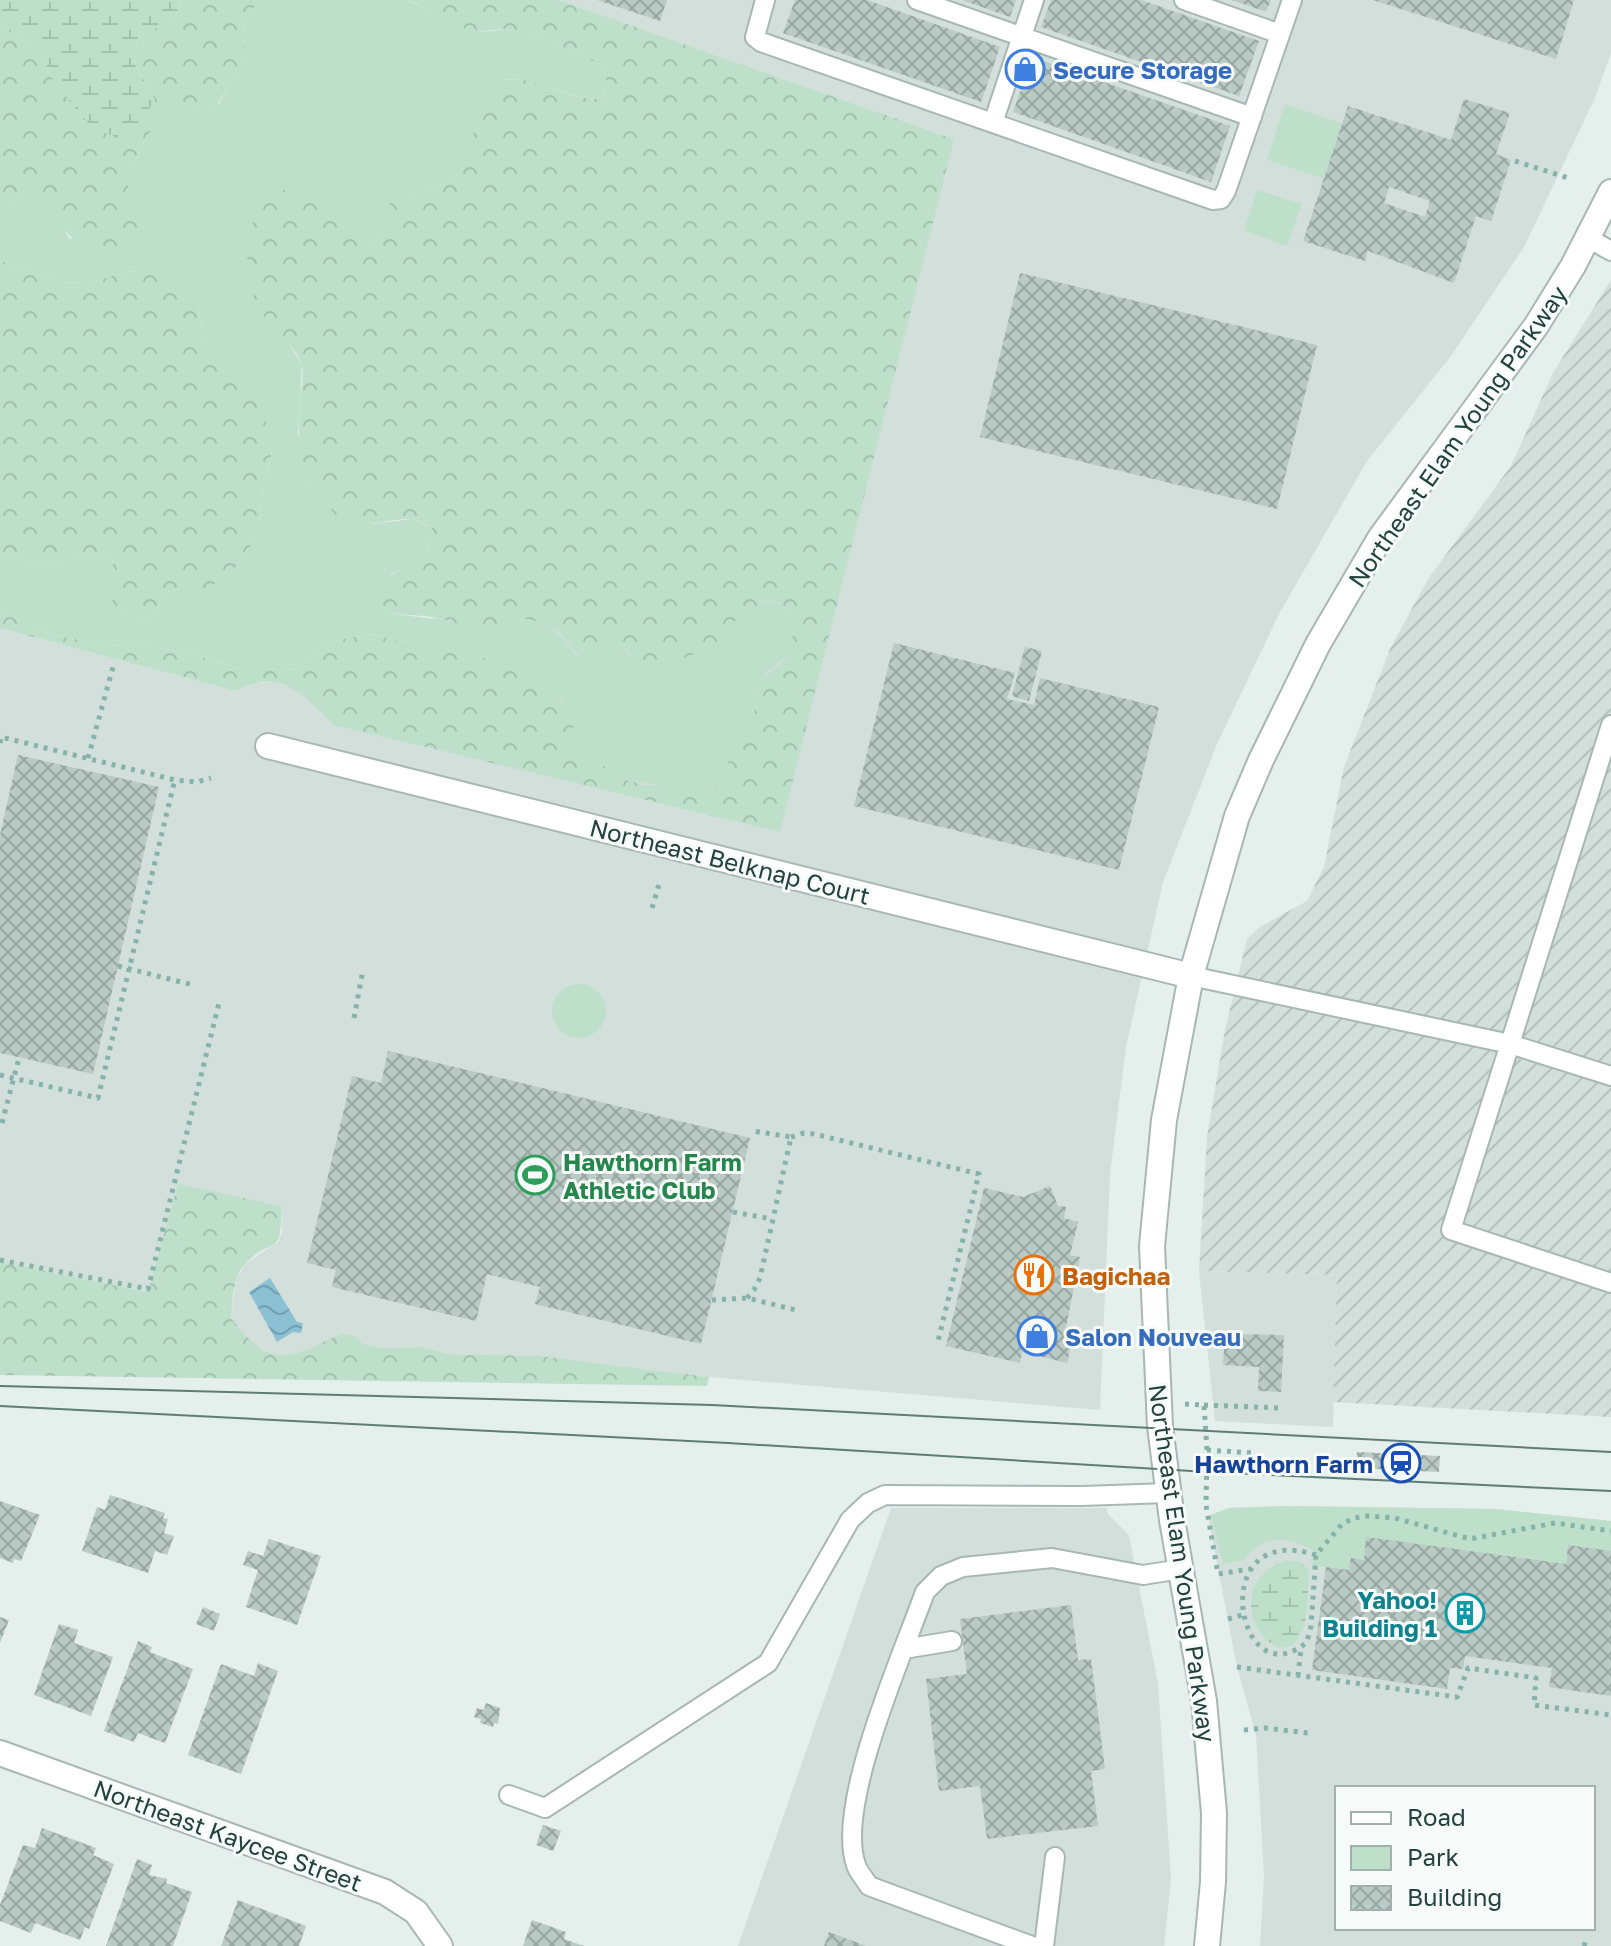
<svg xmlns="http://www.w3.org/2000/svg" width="1611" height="1946" viewBox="0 0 1611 1946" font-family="'Golos Text',sans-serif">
  <defs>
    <pattern id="industrial-furrows" width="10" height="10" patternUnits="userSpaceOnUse" patternTransform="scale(2)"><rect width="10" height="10" fill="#d3dfdb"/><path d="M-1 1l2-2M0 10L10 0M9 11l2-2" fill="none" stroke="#b5c1bd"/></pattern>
    <pattern id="forest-crowns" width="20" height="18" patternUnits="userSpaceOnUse" patternTransform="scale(2)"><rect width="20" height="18" fill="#bee0cb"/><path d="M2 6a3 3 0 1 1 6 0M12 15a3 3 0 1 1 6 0" fill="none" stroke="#a3c1af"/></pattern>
    <pattern id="wetland-marsh" width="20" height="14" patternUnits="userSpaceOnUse" patternTransform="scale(2)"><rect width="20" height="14" fill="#bee0cb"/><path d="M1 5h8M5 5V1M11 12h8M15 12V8" fill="none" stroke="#a3c1af"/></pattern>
    <pattern id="water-waves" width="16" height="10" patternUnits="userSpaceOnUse" patternTransform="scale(2)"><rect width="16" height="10" fill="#8cc1d5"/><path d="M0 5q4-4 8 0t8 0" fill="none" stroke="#729eae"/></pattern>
    <pattern id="building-cross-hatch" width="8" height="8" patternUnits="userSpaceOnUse" patternTransform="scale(2)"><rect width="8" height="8" fill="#bacac5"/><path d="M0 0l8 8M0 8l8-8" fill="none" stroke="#97a6a1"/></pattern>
  </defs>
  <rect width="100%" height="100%" fill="#e5efec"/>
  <path fill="#d3dfdb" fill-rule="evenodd" d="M559,0H1611V53L1594,100L1524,247L1451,356L1367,461L1280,612L1217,744L1163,882L1126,1047L1110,1174L1100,1410L709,1377L540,1356L449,1354L423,1347L384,1348L363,1344L341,1333L315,1349L294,1356L275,1355L250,1342L231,1318L236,1280L245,1264L278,1242L282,1232L281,1206L178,1185L149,1292L0,1262V628L235,691L251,683L275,682L293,688L307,697L326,717L954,139Z
    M1199,1271L1337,1275L1333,1427L1215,1421Z
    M1287,1506L1496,1509L1611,1521V1946H1260L1264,1877L1256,1735L1237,1667L1208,1516L1229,1508ZM1337,1788H1593V1928H1337Z
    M891,1508H1107L1108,1514L1129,1535L1158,1684L1171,1879L1164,1946H738Z"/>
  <path fill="url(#industrial-furrows)" d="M1611,280V1417L1333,1402L1337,1275L1199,1271L1207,1137L1225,1030L1247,939L1260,927L1307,901L1324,867L1344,767L1390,649L1428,579L1511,466L1553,373Z"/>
  <path fill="#bee0cb" d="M256,0H404C431,7 451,26 478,31C488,33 499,29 509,30C546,36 569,51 602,65L606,80L604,97C571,105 530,71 502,81C468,92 480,152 460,173C445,190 413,193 392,199L385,235L371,242C363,239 354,236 347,232C323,217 309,192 280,189L269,322L287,340L302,365L298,434L310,481L319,491L372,524L412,519L432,528L426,542L428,550L418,561L391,574L387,613L499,627C535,607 556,627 577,656L613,639L623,645L630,657L719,642C726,633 733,621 742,613C771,589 801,604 792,642C787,663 772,663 762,679C755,689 758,704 753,715C750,724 742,732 737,741C727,759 726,790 701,794C687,797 673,787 659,785C647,783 635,784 623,779C610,773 600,763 586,758L561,698L505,658L492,661L453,647L439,645L425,649L373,634L332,641L319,646L308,660L295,669L281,671L268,668H241L215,662L191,653L129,644L116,646L63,637L38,629L0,610V553L47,567L87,553L112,557L114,574L109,590L114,605L135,618L148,620L168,592L180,588H207L233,571L253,542L260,524L263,487L272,452L234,365L211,353L204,338L197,304L141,271L127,272L87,283L60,282L0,261V211L23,196H36L55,215L70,239L137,221C132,212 127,203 127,192C129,169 150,120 170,109C189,99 198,112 219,104C226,88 239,75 244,59C245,52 243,47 243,40C242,25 247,16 256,5Z
    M1285,104L1347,125L1329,180L1267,160Z
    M1257,190L1302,204L1287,246L1244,231Z
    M552 1011a27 27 0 1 1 54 0a27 27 0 1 1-54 0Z
    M1287,1506L1496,1509L1611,1521V1551L1569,1545L1566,1564L1366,1538L1364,1560L1351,1558L1349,1570L1312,1565L1314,1551C1289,1536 1262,1533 1245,1560L1223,1564L1211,1515L1229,1508Z"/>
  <path fill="url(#forest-crowns)" d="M182,0H256V5C247,16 242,25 243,40C243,47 246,52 244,59C239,75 226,88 218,104C199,112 193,101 176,107C151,116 130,165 128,191C127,203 133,210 137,220C139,226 139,233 139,239C102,295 62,223 36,196H23L0,211V26L37,48L56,85L155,100L134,63L138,38L175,17Z
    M404,0H559L954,139L780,832L334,725C302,694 282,667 235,691L0,628V610L38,629L63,637L116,646L129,644L191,653L215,662L241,668H268L281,671L295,669L308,660L319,646L332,641L373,634L425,649L439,645L453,647L492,661L505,658C563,682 564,706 586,758L598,762L622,779L647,786L660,785L698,795L712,791L722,778L735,745L754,714L760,681L785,659L792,643L794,624L789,610L779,602L767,600L740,615L719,642L692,655L652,669L639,667L623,645L613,639L588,663C571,652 565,632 547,625C510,610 515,628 487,630C471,631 453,621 438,618C421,615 404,615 387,613L379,602V585C394,570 414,565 428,550L426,542L432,528C425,525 416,519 409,519C384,519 353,534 333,512C299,473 297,450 300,400C301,389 305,373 301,363C293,341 271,330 260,310C239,271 244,218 274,185L280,189L294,191L316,205L347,232L371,242L385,235L391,199C413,193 445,190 460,173C480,151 467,92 502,81C533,71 571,106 604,97L606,80L602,65C570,51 545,36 509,30C494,28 480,34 466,29C442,21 430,6 404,0Z
    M0,261L60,282L87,283L127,272L141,271L154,274L189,293L197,304L204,338L211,352L234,365L244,375L271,433L272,452L263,487L260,525L253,542L233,571L219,581L207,588H180L168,592L148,620L135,618L114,605L108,590L114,574L112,557L87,553L47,567L0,553Z
    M178,1184L281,1206C282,1260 274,1234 245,1264C232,1278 233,1301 231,1318C270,1369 290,1361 341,1333L356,1337L363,1344L384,1348L423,1347L449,1354L540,1356L709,1377L707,1386L0,1375V1262L148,1292Z"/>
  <path fill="url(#wetland-marsh)" d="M0,0H182L175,17L138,38L134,63L155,100L128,140L94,130L56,85L37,48L0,26Z
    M1287,1560C1297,1561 1305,1562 1309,1572C1307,1591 1309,1617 1301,1634C1277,1683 1210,1586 1287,1560Z"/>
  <path fill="url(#water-waves)" d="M270,1278L297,1322L303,1323L301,1333L293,1332L277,1342L249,1292Z"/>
  <path fill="url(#building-cross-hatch)" fill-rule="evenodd" d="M597,0H667L660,21Z
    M795,0H867L1000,47L981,102L783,33Z
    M962,0H1016L1010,17Z
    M1051,0H1141L1259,41L1239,96L1041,27Z
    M1232,0H1271L1266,12Z
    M1373,0H1574L1556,59Z
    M1032,57L1230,126L1211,182L1013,112Z
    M1464,99L1510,113L1496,154L1511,160L1491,221L1476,216L1454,283L1368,251L1365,261L1303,241L1348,106L1451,140ZM1389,187L1430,201L1425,217L1384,203Z
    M1020,273L1317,345L1277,509L980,437Z
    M894,643L1015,673L1007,699L1034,705L1040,678L1159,707L1119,870L854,806Z
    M1025,647L1042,651L1029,701L1012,696Z
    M18,755L159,787L93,1074L0,1053V835Z
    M388,1051L750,1138L701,1344L535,1304L540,1287L487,1274L476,1321L332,1287L336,1270L307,1263L352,1076L381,1083Z
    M1050,1186L1058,1206L1066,1207L1064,1218L1078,1222L1070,1255L1080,1257L1066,1327L1075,1329L1067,1363L1022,1352L1020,1363L946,1346L984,1188L1023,1197Z
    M1225,1334L1284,1335L1281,1392L1258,1391L1259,1367L1223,1365Z
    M1357,1452L1440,1456L1439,1472L1356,1468Z
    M110,1495L165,1513L163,1518L168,1519L164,1533L174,1536L167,1555L155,1551L148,1573L82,1551L97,1507L105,1510Z
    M0,1501L40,1515L21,1561L14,1559L13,1563L0,1558Z
    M1366,1537L1566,1564L1568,1545L1611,1551V1696L1549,1687L1552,1668L1465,1656L1463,1669L1450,1668L1447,1689L1312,1670L1326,1567L1349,1570L1351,1558L1364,1560Z
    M269,1539L321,1556L297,1625L246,1607L258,1570L243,1565L248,1551L263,1556Z
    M1071,1605L1078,1660L1091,1659L1105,1769L1091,1771L1098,1826L987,1839L980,1786L939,1791L926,1679L967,1674L960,1619Z
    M203,1607L220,1614L214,1631L196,1624Z
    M0,1617L9,1620L0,1643Z
    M59,1624L78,1630L74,1643L113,1657L91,1716L34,1695Z
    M138,1641L152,1647L150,1652L193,1669L165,1743L138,1733L134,1742L104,1731Z
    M258,1663L278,1671L241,1774L188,1755L221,1664L254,1676Z
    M486,1703L500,1708L498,1724L494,1723L493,1727L480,1723L481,1719L474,1717L477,1708L484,1710Z
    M543,1825L561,1831L553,1851L536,1845Z
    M42,1828L96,1848L93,1855L114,1864L89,1929L85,1927L80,1940L35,1923L31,1933L0,1921V1905L23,1845L35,1848Z
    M137,1859L152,1865L149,1875L167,1879L166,1883L192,1892L173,1946H106Z
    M238,1900L306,1926L299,1946H221Z
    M532,1920L566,1932L564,1939L584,1946H523Z
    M829,1932L866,1946H824Z"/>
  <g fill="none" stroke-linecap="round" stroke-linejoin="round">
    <g stroke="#a7b8b4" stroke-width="22">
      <path id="service" d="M765,0L755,37L761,42L1213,200L1221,199L1226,191L1292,0
        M917,0L1252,117
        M1184,0L1280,34
        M993,123L1034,0
        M1588,238L1611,251
        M1611,725L1451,1230L1611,1283
        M1191,976L1510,1044L1611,1076
        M904,1649L952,1641
        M509,1795L545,1808L768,1663L850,1520L868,1503L885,1495L1082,1496L1168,1493
        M1032,1946L869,1886C865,1879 858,1872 856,1865C835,1805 903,1654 925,1592L941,1576L963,1567L1052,1558L1143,1575L1181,1569
        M1044,1946L1055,1857"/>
    </g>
    <g stroke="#a7b8b4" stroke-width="28">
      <path id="minor" d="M268,746L1191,976
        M0,1753L385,1892L416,1912L440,1946"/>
    </g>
    <g stroke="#a7b8b4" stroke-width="28">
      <path id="tertiary" d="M1207,1946L1213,1882L1214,1813L1204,1701L1172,1520L1160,1426L1152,1246L1164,1120L1191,976L1237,816L1261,760L1318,644L1380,538L1536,326L1573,266L1611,192"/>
    </g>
    <path stroke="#85b3aa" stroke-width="5" stroke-dasharray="4 6" stroke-linecap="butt" d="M1515,161L1568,178
      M0,743L1,737L175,780L197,782L211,778
      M88,758L113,667
      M652,908L660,881
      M118,966L193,985
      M354,1018L363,970
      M0,1075L98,1098L175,779
      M2,1123L19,1058
      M791,1137L804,1133L814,1134L979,1174L938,1341
      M733,1212L772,1219
      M0,1260L148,1289L220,999
      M747,1298L754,1290L760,1278L791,1137L753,1131
      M712,1300L747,1298L796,1310
      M1185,1404L1204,1405L1207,1450L1206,1505L1218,1574L1250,1569
      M1204,1405L1280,1408
      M1207,1450L1254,1453
      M1316,1555C1203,1519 1237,1702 1307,1642L1311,1626L1316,1555L1342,1524L1354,1518L1367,1516L1395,1518L1470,1539L1555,1523L1611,1531
      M1228,1619L1242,1615
      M1237,1667L1457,1697L1468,1668L1536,1678L1534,1705L1611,1715
      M1298,1676L1301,1648
      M1244,1730L1265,1728L1308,1733
      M1584,1946L1586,1940"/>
    <use href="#service" stroke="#fff" stroke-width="18"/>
    <use href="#minor" stroke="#fff" stroke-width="24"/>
    <use href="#tertiary" stroke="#fff" stroke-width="24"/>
    <path stroke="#5e7d78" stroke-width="2" d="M0,1386L712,1405L1611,1452
      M0,1406L728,1443L1208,1472L1611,1491"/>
  </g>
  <defs>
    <g id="shop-ring" transform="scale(2)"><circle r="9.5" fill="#f6fbf9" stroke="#3f7fe0" stroke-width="1.5"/><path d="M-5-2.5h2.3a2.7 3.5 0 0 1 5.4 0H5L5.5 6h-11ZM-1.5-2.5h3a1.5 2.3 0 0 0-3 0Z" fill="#3f7fe0"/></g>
    <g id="stadium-ring" transform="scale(2)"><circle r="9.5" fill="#f6fbf9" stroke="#2e9e5b" stroke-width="1.5"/><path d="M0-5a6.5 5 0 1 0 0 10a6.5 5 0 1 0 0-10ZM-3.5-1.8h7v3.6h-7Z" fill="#2e9e5b"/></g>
    <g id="restaurant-ring" transform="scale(2)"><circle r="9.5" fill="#f6fbf9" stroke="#e8710a" stroke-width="1.5"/><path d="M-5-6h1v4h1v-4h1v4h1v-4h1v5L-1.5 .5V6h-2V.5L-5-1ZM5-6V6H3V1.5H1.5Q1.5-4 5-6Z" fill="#e8710a"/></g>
    <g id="station-ring" transform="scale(2)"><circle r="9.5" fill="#f6fbf9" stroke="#1a4fb4" stroke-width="1.5"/><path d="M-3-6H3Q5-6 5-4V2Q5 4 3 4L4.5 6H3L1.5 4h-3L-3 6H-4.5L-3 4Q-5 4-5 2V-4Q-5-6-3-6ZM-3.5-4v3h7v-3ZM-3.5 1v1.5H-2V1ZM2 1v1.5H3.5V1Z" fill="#1a4fb4"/></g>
    <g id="building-ring" transform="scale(2)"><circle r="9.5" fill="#f6fbf9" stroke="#0f9aa8" stroke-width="1.5"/><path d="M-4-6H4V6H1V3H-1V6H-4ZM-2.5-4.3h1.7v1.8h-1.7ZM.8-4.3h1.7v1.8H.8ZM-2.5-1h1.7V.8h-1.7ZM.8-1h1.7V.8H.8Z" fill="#0f9aa8"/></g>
  </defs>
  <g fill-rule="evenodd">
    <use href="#shop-ring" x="1025" y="69"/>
    <use href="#stadium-ring" x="535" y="1175"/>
    <use href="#restaurant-ring" x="1034" y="1275"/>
    <use href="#shop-ring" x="1037" y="1336"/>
    <use href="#station-ring" x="1401" y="1463"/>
    <use href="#building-ring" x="1465" y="1613"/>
  </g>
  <g text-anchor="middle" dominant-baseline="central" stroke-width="6" stroke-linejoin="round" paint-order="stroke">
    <g font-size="24" font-weight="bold" fill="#366cbe" stroke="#f6fbf9" text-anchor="start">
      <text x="1053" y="69">Secure Storage</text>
      <text x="1065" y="1336">Salon Nouveau</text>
    </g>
    <g font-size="24" fill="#23423d" stroke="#f6fbf9">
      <text transform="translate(1457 436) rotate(-55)">Northeast Elam Young Parkway</text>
      <text transform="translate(730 861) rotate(14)">Northeast Belknap Court</text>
      <text transform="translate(1183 1563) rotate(82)">Northeast Elam Young Parkway</text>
      <text transform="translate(228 1835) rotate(20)">Northeast Kaycee Street</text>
    </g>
    <g font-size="24" font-weight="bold" fill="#27864d" stroke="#f6fbf9" text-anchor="start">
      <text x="563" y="1161">Hawthorn Farm<tspan x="563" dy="28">Athletic Club</tspan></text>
    </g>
    <g font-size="24" font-weight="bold" fill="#c56008" stroke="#f6fbf9" text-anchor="start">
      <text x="1062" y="1275">Bagichaa</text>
    </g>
    <g font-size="24" font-weight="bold" fill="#164399" stroke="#f6fbf9" text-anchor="end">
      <text x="1373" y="1463">Hawthorn Farm</text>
    </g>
    <g font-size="24" font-weight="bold" fill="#0d838f" stroke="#f6fbf9" text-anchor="end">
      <text x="1437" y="1599">Yahoo!<tspan x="1437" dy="28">Building 1</tspan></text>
    </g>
  </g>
  <rect x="1335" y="1786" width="260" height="144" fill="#f6fbf9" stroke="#a2b1ae" stroke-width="2"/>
  <rect x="1351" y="1812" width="40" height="12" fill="#ffffff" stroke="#a2b1ae" stroke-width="2"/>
  <text x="1407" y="1826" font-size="24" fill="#23423d">Road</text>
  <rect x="1351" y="1846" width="40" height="24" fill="#bee0cb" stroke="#a2b1ae" stroke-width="2"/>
  <text x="1407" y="1866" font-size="24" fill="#23423d">Park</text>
  <rect x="1351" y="1886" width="40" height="24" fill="url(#building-cross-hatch)" stroke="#a2b1ae" stroke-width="2"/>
  <text x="1407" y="1906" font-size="24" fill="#23423d">Building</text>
</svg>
